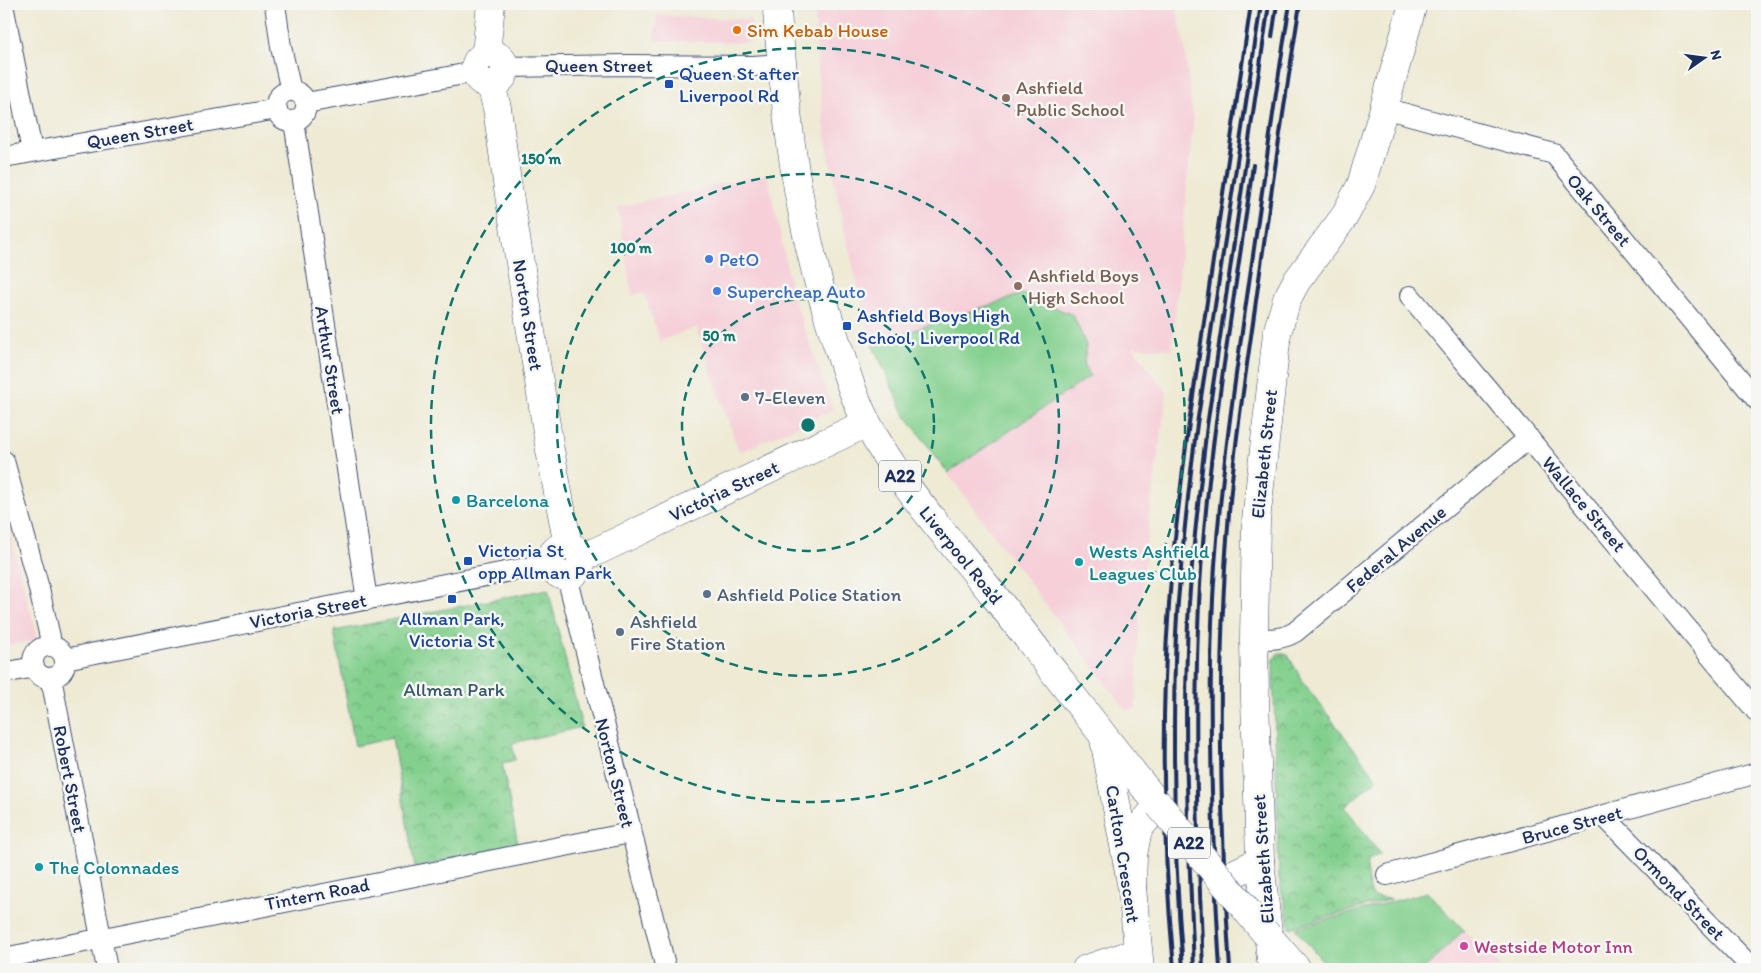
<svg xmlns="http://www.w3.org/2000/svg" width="1761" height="973" viewBox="0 0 1761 973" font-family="Itim,sans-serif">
  <defs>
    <pattern id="park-crowns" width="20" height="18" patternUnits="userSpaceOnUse" patternTransform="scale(1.25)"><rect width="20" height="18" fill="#83d08e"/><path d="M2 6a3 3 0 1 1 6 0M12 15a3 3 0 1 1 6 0" fill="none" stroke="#6aa977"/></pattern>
  </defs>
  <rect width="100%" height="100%" fill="#f6f6f2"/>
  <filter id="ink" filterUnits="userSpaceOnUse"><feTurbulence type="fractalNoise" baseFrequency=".02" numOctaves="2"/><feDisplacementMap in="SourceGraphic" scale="10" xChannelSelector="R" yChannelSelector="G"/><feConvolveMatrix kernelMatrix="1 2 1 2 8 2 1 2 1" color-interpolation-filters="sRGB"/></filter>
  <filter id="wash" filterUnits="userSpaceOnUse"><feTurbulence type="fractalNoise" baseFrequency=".0096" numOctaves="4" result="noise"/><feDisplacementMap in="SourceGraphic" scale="20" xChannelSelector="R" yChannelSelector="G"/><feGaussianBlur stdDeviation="1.12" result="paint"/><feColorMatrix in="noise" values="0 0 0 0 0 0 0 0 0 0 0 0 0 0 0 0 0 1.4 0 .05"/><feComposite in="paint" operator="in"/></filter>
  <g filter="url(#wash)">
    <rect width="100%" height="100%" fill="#eeead4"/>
    <path fill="#f6cfd9" d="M814,4H1176L1185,48L1193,122L1172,349L1133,347L1167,393L1149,518L1139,622L1136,709L1126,710L1002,547L905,415L872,344L844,229L827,145L818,75Z
      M657,15L751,20L753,39L749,43L654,40Z
      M767,174L782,242L791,291L833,410L739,452L696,327L660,341L644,292L632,296L618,207Z
      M4,511L38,640L4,646Z
      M1464,930L1504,969H1424Z"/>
    <path fill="#83d08e" stroke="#4f8076" d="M1023,294L1073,315L1086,345L1084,362L1090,376L948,473L905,415L872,344Z
      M1427,892L1464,930L1424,969H1330L1296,930L1297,928Z"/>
    <path fill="url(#park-crowns)" stroke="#4f8076" d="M548,589L582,727L512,743L515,760L502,763L518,845L415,868L392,738L355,746L334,631Z
      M1278,653L1288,655L1303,682L1377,779L1345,807L1380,854L1368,860C1367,873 1366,886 1374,897L1391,899L1290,928L1279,879L1273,661Z"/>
  </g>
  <g filter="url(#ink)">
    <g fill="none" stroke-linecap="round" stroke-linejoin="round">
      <g stroke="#3b4b70" stroke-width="22">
        <path id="street" d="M275,4L281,47L291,91
          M4,10L32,151
          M505,67L626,65L753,66L782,64
          M276 106a15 15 0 1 1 30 0a15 15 0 1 1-30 0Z
          M306,103L475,72
          M1384,108L1554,154L1757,400
          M294,121L367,600
          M4,157L277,109
          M1410,296L1757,712
          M4,461L38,585L50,637L49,646
          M567,576L666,969
          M1254,639C1269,639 1282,640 1295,632L1529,438
          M33 662a16 16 0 1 1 32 0a16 16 0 1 1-32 0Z
          M65,659L551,563
          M4,673L34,667
          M49,678L53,688L107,969
          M1604,816L1753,969
          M1387,875L1757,773
          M4,958L630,833"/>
      </g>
      <g stroke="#3b4b70" stroke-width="29">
        <path id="secondary" d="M475 69a15 15 0 1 1 30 0a15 15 0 1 1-30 0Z
          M486,54L491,4
          M491,84L497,108L507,182L550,450L568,546
          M551 561a15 15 0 1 1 30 0a15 15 0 1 1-30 0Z
          M580,557L595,552L867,423
          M1104,739L1132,888L1140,969
          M1086,969L1138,952
          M1272,969L1260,861L1255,698L1254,639L1256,521L1277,333L1287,299L1296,282L1344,217L1361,185L1384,108L1413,4"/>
      </g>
      <g stroke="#3b4b70" stroke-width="29">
        <path id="highway" d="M777,4C777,27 781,50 783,72C791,167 808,260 839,350C847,375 855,400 867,423C899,485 949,538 992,593C1048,663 1102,736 1159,805L1138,829L1133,855L1132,888
          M1235,873L1260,861
          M1268,936L1297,969"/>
      </g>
      <use href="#street" stroke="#fff" stroke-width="20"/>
      <use href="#secondary" stroke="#fff" stroke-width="28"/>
      <use href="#highway" stroke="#fff" stroke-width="28"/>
      <path stroke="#1b2f5e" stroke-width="4" d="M1272,37L1277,4
        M1174,969C1163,848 1160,726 1169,605C1173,544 1181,484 1189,423L1251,4
        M1183,969C1177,895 1174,820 1174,746C1174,698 1174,650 1178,602C1183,542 1189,483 1197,424L1261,4
        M1194,969C1189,848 1182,724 1189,603C1193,544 1200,485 1207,426L1269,4
        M1203,969C1198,848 1193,726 1199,604C1206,457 1233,311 1253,165
        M1220,969C1213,854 1208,738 1212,623C1216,504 1234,387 1251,269C1264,181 1275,92 1290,4
        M1230,969C1220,822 1216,673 1228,526C1233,453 1245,380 1255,308C1269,206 1284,105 1300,4"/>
      <g stroke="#3b4b70" stroke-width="29" stroke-linecap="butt">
        <path id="highway-bridge" d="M1159,805L1268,936"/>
      </g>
      <use href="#highway-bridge" stroke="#fff" stroke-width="28"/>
    </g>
  </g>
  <g fill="none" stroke="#0f766e" stroke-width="2.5" stroke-dasharray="9 6">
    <circle cx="808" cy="425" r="126"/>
    <circle cx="808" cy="425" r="251"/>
    <circle cx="808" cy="425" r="377"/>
  </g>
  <circle fill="#e8710a" stroke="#f6f6f2" stroke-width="2" cx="737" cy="30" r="5"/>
  <g fill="#1a4fb4" stroke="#f6f6f2" stroke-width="2">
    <rect x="664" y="79" width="10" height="10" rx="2.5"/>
    <rect x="842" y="321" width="10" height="10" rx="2.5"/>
    <rect x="463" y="556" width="10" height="10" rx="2.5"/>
    <rect x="447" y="594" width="10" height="10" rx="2.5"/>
  </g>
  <g fill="#8d6e63" stroke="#f6f6f2" stroke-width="2">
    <circle cx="1006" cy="98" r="5"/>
    <circle cx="1018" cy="286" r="5"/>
  </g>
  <g fill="#3f7fe0" stroke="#f6f6f2" stroke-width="2">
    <circle cx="709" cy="259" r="5"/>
    <circle cx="717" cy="291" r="5"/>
  </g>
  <g fill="#5c6f8a" stroke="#f6f6f2" stroke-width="2">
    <circle cx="745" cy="397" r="5"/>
    <circle cx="707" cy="594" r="5"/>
    <circle cx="620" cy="632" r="5"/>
  </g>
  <g fill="#0f9aa8" stroke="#f6f6f2" stroke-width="2">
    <circle cx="456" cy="500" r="5"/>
    <circle cx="1079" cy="562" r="5"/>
    <circle cx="39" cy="867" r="5"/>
  </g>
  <circle fill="#d1479c" stroke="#f6f6f2" stroke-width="2" cx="1464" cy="946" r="5"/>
  <g text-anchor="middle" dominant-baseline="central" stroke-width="5" stroke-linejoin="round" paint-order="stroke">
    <g fill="#f6f6f2" stroke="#5d6b8a" stroke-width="1">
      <rect x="879" y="460.5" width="42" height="31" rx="4"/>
      <rect x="1168" y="827.5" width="42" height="31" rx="4"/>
    </g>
    <g font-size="18" font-weight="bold" fill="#1b2f5e">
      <text x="900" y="476">A22</text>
      <text x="1189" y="843">A22</text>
    </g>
    <g font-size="19" fill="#c56008" stroke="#f6f6f2" text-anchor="start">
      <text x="747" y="30">Sim Kebab House</text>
    </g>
    <g font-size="19" fill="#1b2f5e" stroke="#f6f6f2">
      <text x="599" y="65">Queen Street</text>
      <text transform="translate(140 133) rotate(-10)">Queen Street</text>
      <text transform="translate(1599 210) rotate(50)">Oak Street</text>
      <text transform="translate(528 315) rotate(81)">Norton Street</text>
      <text transform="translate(330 360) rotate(81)">Arthur Street</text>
      <text transform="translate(1264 454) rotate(-84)">Elizabeth Street</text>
      <text transform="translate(724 491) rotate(-25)">Victoria Street</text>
      <text transform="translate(1584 504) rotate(50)">Wallace Street</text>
      <text transform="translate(1396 549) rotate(-40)">Federal Avenue</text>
      <text transform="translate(961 555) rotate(51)">Liverpool Road</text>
      <text transform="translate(308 611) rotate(-11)">Victoria Street</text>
      <text transform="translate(615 773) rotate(76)">Norton Street</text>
      <text transform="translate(70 779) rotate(79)">Robert Street</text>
      <text transform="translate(1572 825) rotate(-15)">Bruce Street</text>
      <text transform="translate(1123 854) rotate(81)">Carlton Crescent</text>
      <text transform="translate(1263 859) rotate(-94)">Elizabeth Street</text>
      <text transform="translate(1679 893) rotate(46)">Ormond Street</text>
      <text transform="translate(317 894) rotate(-11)">Tintern Road</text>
    </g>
    <g font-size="19" fill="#164399" stroke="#f6f6f2" text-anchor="start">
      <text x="679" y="73">Queen St after<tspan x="679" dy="22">Liverpool Rd</tspan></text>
      <text x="857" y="315">Ashfield Boys High<tspan x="857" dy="22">School, Liverpool Rd</tspan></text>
      <text x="478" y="550">Victoria St<tspan x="478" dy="22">opp Allman Park</tspan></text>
      <text x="452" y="618" text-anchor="middle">Allman Park,<tspan x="452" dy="22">Victoria St</tspan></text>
    </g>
    <g font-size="19" fill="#785e54" stroke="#f6f6f2" text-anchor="start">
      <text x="1016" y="87">Ashfield<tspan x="1016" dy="22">Public School</tspan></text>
      <text x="1028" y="275">Ashfield Boys<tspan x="1028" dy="22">High School</tspan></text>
    </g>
    <g font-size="19" fill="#366cbe" stroke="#f6f6f2" text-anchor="start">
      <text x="719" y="259">PetO</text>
      <text x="727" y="291">Supercheap Auto</text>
    </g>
    <g font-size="19" fill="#4e5e75" stroke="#f6f6f2" text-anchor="start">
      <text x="755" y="397">7-Eleven</text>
      <text x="717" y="594">Ashfield Police Station</text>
      <text x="630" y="621">Ashfield<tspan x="630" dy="22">Fire Station</tspan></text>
    </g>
    <g font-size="19" fill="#0d838f" stroke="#f6f6f2" text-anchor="start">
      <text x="466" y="500">Barcelona</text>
      <text x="1089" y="551">Wests Ashfield<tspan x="1089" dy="22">Leagues Club</tspan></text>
      <text x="49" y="867">The Colonnades</text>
    </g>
    <g font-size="19" fill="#35576a" stroke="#f6f6f2">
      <text x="454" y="689">Allman Park</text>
    </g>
    <g font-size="19" fill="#b23c85" stroke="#f6f6f2" text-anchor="start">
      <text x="1474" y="946">Westside Motor Inn</text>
    </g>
  </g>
  <circle cx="808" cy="425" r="8" fill="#0f766e" stroke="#f6f6f2" stroke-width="2.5"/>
  <g font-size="15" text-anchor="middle" font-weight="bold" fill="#0f766e" stroke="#f6f6f2" stroke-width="5" stroke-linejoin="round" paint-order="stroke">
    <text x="541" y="164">150 m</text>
    <text x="631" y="253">100 m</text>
    <text x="719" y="341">50 m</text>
  </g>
  <rect width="1761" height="973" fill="none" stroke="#f6f6f2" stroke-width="20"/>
  <g transform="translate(1704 58) rotate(76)" stroke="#f6f6f2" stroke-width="4" paint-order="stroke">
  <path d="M0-4L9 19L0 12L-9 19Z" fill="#1b2f5e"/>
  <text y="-8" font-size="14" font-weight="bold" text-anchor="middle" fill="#1b2f5e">N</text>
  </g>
</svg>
